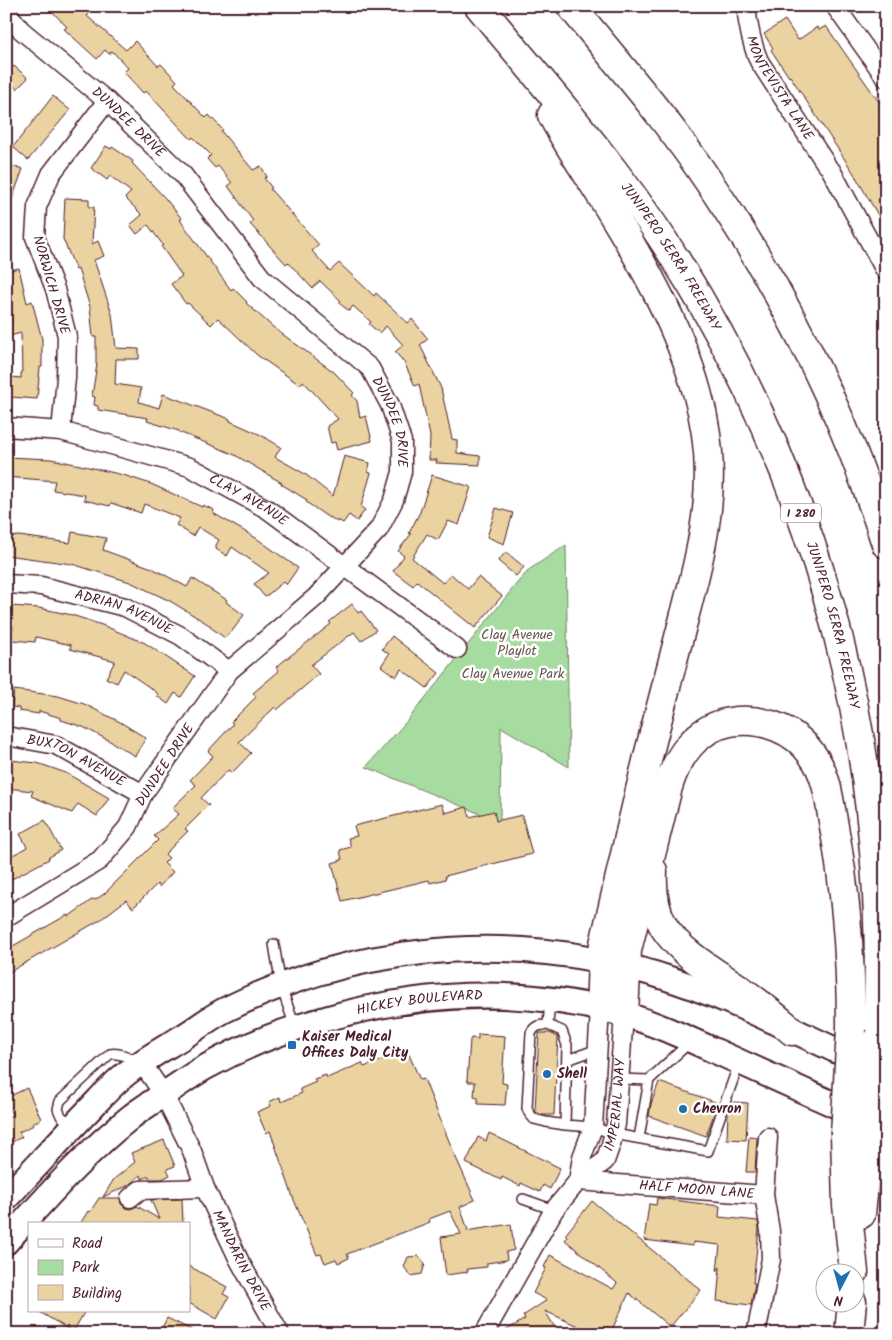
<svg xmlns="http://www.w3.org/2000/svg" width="892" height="1340" viewBox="0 0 892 1340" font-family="Kalam,sans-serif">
  <rect width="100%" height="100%" fill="#fff"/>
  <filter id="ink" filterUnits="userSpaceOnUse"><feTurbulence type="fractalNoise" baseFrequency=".02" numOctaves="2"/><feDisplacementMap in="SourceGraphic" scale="10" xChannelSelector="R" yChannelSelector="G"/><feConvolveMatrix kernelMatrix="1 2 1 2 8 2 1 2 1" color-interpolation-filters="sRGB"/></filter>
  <g filter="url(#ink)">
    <path fill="#a6dc9f" stroke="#787e65" d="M566,545L569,767L501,727L500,822L366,767L406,722L518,582L530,569Z"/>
    <path fill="#ebd2a1" stroke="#4a1f2b" d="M47,6H81L89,14L87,16L126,50L135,41L158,66L161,64L177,81L174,84L206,118L209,115L223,130L221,131L253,170L261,166L267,177L264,178L272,188L270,189L319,245L312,251L330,271L339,263L374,296L376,293L408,323L412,319L428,339L420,345L441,388L452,439L457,440V453L480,456V465L436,463L437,460H429L430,436L419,384L415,386L404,362L395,352L403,345L386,326L379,333L369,324L371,322L353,306L349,311L339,303L341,301L320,281L312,288L288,262L286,264L250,224L253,221L228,186L232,183L218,166L215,168L207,159L211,155L193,137L191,139L146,91L143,93L124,72L128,68L112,51L109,54L105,50L97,59L64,29L67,27Z
      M785,20L798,40L817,27L819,30L826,26L886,112V229L853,172L790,76L789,77L771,50L773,48L764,34Z
      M6,62L12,68L14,66L28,78L17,89L6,80Z
      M53,96L70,110L28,160L13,147Z
      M106,146L111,149L112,147L133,161L132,163L165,198L182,219L180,220L231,290L233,288L247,302L246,303L274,328L334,372L354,393L352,395L357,401L360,418L366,416L372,441L337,450L335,442L331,443L327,426L338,419L303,381L300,385L257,355L218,318L211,325L188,303L186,304L171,284L182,276L161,246L163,245L148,225L137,234L130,225L142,215L125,198L131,192L110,176L107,180L91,168Z
      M6,164L23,169L8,210H6Z
      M65,198L89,199V207H94L92,244L98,241L104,256L94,260L112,314L116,348L139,349V359H116L115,384L141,388L139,402L159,408L163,394L230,419V421L261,435L281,447L275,457L305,474L333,496L344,456L370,463L368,472L371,473L361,507L365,510L357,521L349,515L343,523L338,520L337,522L330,517L329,518L306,502L307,500L281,484L282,483L235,455L221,449L179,432V431L147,421L148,418L98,410V406L94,405L95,397L92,396L97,364H96V337H93L90,307L78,269L76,270L63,239Z
      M19,268L27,303L32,301L42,339V367H40L37,399L10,397L11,377L21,378V373H22L21,333L6,337V324L12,322L6,303V271Z
      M6,457L51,459L80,465L123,475L151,484L202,507L203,505L214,510L213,513L256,538L298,568L286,585L283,582L265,597L254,584L269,573L232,547L227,556L216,549V545L219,540L198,527L193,536L176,525L180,518L144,504L141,513L111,503L110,506L84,500L85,495L53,490L55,481L6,477Z
      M432,475L471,487L459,525L448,521L438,540L427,534L412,558L443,583L451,574L468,589L478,577L502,596L475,628L417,581L413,586L393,571L404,556L398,551L411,534L409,533L420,512Z
      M496,508L513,513L504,544L487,537Z
      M72,532L106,538L103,550L152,568L187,587L192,578L227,600L226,602L244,615L230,634L229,633L225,638L210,627L211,626L170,601L130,582L72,564L6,555V537L19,536L70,543Z
      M506,552L524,567L516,576L498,561Z
      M352,604L358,613L361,611L376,630L361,641L354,632L311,665L319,674L277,710L275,707L239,742L251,753L232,773L228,770L201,798L209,805L185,829L188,831L165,854L169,858L164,863L173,872L159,887L157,884L133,908L126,900L100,920L6,974V950L67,915L68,917L93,899L95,900L104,894L158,840L154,836L179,814L172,808L196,785L190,780L213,756L208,751L233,724L231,722L256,697L253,693L279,671L276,667L331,624L329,622Z
      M11,606L39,608L72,615L102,625L145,643L195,676L181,697L175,693L168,704L157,696L158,694L152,689L124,670L117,683L106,678L115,661L70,649L71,645L36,637L35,642L12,640L13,626H9Z
      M392,636L439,673L427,688L401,669L396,677L381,666L389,654L382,649Z
      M14,690L58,696L84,704L120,722L146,738L135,756L108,740L83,727L61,720V718L39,711V714L19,711V708L12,707Z
      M10,760L37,763L49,767L66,773L109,798L97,816L78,804L72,813L31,796L33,791L6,788V761H10Z
      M442,804L445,813L467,807L470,817L494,811L496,821L522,815L532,854L445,876L446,879L430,883L429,880L342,901L332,863L342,860L340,850L351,847L348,838L357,836L354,826Z
      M45,820L61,850L48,858L49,859L6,882V859L27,847L20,834Z
      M539,1033H550L558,1037L554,1115H542L538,1113L535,1111Z
      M478,1034L505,1036L502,1083L507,1084L505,1105L478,1104V1098L474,1097L475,1082H468L467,1080L470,1040L471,1038L478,1039Z
      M407,1050L420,1080L424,1079L453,1151L475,1200L460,1207L468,1230L466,1231L511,1224L514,1250L506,1252L507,1260L487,1263V1267L467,1269L468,1272L446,1275L441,1237L461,1234L450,1211L429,1219L430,1222L425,1224L347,1254L349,1258L338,1263L336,1259L325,1263L321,1254L317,1255L294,1200L270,1131L266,1133L257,1112L271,1106L269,1102L280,1097L281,1102L302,1093L300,1089L316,1082L314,1079L326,1075L327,1078L362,1063L364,1067L384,1059L383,1055L393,1051L394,1055Z
      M659,1082L718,1103L706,1136L649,1116L651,1104Z
      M27,1088L41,1119L33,1123L34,1125L19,1132L22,1137L6,1145V1118L12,1115L6,1103V1098Z
      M734,1102L748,1103L746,1140L727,1139L728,1112L730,1107L734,1108Z
      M489,1133L560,1168L550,1189L543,1185L540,1192L521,1183L520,1186L502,1177L501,1180L466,1163L478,1137L486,1141Z
      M749,1136L757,1137L755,1172H746Z
      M164,1140L175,1166L167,1169L170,1175L162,1179H149V1176L142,1179L141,1175L127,1186L103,1197L114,1179L135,1162L131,1153Z
      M99,1198H120L121,1204L126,1208L131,1209L137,1206L159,1219L151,1200L182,1199L183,1224H80L88,1211L90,1212Z
      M657,1198L720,1206L719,1217L758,1221L759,1229L753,1283H755L751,1305L717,1301L720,1267L717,1271L720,1245L693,1242V1246L644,1240L649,1204L656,1205Z
      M592,1201L701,1290L670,1327L629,1293L610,1334H595L545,1311L559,1334H500L525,1319L523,1316L547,1300L533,1293L546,1268L544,1267L550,1255L613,1289L617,1283L565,1240L567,1237L565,1235Z
      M419,1256L425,1264L422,1274L411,1276L404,1267L408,1257Z
      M189,1266L227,1287L223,1294L229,1297L217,1319L189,1303Z
      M38,1311H85L73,1332Z
      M167,1318L200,1334H159Z"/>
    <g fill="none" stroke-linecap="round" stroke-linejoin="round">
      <g stroke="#4a1f2b" stroke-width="12">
        <path id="service" d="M274,944L281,986L295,1027
          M550,1000L548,1025C540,1025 535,1025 531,1033L527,1108L529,1113L534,1119L546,1122L565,1125L593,1127L614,1134L708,1151L739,1063
          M548,1025L562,1031L567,1045L565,1125
          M567,1060L598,1049
          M619,1079L649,1080
          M73,1126L61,1116L58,1109L60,1101L110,1054C120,1052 131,1058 140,1062
          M639,1138L649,1080L690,1042
          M523,1199L554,1210"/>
      </g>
      <g stroke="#4a1f2b" stroke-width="21">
        <g id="minor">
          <path id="s1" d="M746,6C748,26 751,43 759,61L826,164"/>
          <path d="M835,6L886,78"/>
          <path id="s2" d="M6,11L21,30L107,101L183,175L262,278L370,368L390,405L402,441V472L394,500L379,529L316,597L229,671L143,794L128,827L100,860L6,917"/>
          <path d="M831,170L886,272"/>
          <path id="s3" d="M6,427L61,431L190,467L267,509L457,649"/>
          <path d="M61,431L66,378L67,336L55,289L35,237L37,207L51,174L107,101"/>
          <path id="s4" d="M6,584L41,586L125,607L181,636L229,671"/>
          <path id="s5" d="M6,736L56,745L143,794"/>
          <path id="s6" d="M142,1063L164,1095L192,1151L205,1188L239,1260L280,1334"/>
          <path id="s7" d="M578,1181L764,1195L770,1231L771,1259L756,1334"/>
          <path d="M578,1181L582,1157L593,1127L600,1009"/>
          <path d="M764,1195L768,1137"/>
          <path d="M130,1198L140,1190L205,1188"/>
          <path id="s8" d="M484,1334L554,1210L578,1181L605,1161L611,1144L616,1124L624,1015"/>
        </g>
      </g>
      <g stroke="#4a1f2b" stroke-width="28">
        <g id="secondary">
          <path d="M6,1198C33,1170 59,1141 86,1113C99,1100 112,1084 127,1073C145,1059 165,1048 184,1036C199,1027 213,1015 229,1008C368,940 529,930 676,981C741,1003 803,1036 866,1064"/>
          <path id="s9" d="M6,1242C46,1198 85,1153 132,1116C144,1107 157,1099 169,1091C181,1083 193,1074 206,1067C244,1046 284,1030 325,1019C423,991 524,987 623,1014C664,1026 703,1046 742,1063C790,1085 838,1106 886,1128"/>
        </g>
      </g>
      <g stroke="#4a1f2b" stroke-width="31">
        <g id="motorway">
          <path id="s10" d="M479,6C547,89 619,169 676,260C825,497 891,761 877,1040"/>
          <path d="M571,6C614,59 659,110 698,166C779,282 843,409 886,544"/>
          <path d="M552,115C566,142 584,168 600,194C638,254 678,323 697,392C721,474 705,538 684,618C674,656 664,695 654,733C636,803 621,874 604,944L602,961L600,1009"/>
          <path d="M653,871C652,890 654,910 664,927C681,954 715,972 741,990C759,1003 775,1016 792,1031"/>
          <path d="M624,1015L627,950L668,787C677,757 696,728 730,722C762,717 795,729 813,756C827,775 829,799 833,821C846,890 851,959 851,1029"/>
          <path d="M845,1134L847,1205L854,1272"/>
          <path d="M861,1214L868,1144"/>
          <path d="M849,1334L852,1302"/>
        </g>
      </g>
      <use href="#service" stroke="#fff" stroke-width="9"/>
      <use href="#minor" stroke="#fff" stroke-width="18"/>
      <use href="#secondary" stroke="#fff" stroke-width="24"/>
      <use href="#motorway" stroke="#fff" stroke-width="28"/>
      <g stroke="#4a1f2b" stroke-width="31" stroke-linecap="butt">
        <path id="motorway-bridge" d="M845,1134L851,1029
          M868,1144L877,1040"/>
      </g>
      <use href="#motorway-bridge" stroke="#fff" stroke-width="28"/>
    </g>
  </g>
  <g fill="#1f6fb2" stroke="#fff" stroke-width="2">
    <rect x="287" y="1040" width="10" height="10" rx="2.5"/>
    <circle cx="547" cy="1074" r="5"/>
    <circle cx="683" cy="1109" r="5"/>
  </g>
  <g text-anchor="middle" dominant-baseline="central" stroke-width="5" stroke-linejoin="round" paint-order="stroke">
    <rect fill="#fff" stroke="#80626b" stroke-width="1" x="781" y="503.5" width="40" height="19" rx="4"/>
    <g font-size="12" font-weight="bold" fill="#4a1f2b">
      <text x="801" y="513">I 280</text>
    </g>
    <g font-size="14" fill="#4a1f2b" stroke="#fff">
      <text stroke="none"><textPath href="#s1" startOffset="90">MONTEVISTA LANE</textPath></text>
      <text stroke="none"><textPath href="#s2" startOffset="166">DUNDEE DRIVE</textPath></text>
      <text stroke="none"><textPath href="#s10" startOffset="316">JUNIPERO SERRA FREEWAY</textPath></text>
      <text transform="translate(51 285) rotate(74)">NORWICH DRIVE</text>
      <text stroke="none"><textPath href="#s2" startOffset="571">DUNDEE DRIVE</textPath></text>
      <text stroke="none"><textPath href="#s3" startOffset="256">CLAY AVENUE</textPath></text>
      <text stroke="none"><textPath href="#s4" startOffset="122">ADRIAN AVENUE</textPath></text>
      <text stroke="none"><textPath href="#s10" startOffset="721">JUNIPERO SERRA FREEWAY</textPath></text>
      <text stroke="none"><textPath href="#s5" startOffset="75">BUXTON AVENUE</textPath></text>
      <text transform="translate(165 765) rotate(-57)">DUNDEE DRIVE</text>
      <text stroke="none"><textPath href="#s9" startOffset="492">HICKEY BOULEVARD</textPath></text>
      <text stroke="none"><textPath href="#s8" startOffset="271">IMPERIAL WAY</textPath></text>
      <text stroke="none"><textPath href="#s7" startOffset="119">HALF MOON LANE</textPath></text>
      <text stroke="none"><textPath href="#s6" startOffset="222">MANDARIN DRIVE</textPath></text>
    </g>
    <g font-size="14" fill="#66584e" stroke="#fff">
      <text x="517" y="635">Clay Avenue<tspan x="517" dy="16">Playlot</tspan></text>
      <text x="513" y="674">Clay Avenue Park</text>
    </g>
    <g font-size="14" font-weight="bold" fill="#4a1f2b" stroke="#fff" text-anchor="start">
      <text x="302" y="1037">Kaiser Medical<tspan x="302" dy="16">Offices Daly City</tspan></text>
      <text x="557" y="1074">Shell</text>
      <text x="693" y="1109">Chevron</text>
    </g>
  </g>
  <rect width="892" height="1340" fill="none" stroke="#fff" stroke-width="25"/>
  <rect x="12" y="12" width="867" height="1315" fill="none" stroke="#4a1f2b" stroke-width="2" filter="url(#ink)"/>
  <rect x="28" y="1222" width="162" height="90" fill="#ffffff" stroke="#b7a5aa"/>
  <rect x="38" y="1239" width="25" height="8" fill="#ffffff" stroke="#b7a5aa"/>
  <text x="72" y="1248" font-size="15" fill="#4a1f2b">Road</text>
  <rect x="38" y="1260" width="25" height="15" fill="#a6dc9f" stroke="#b7a5aa"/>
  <text x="72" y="1272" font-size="15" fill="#4a1f2b">Park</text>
  <rect x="38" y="1285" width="25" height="15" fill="#ebd2a1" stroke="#b7a5aa"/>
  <text x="72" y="1298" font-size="15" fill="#4a1f2b">Building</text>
  <g transform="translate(840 1288) rotate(186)"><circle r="24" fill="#ffffff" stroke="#b7a5aa"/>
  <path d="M0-4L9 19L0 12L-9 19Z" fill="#1f6fb2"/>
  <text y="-8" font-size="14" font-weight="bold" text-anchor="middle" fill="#4a1f2b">N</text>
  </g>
</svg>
